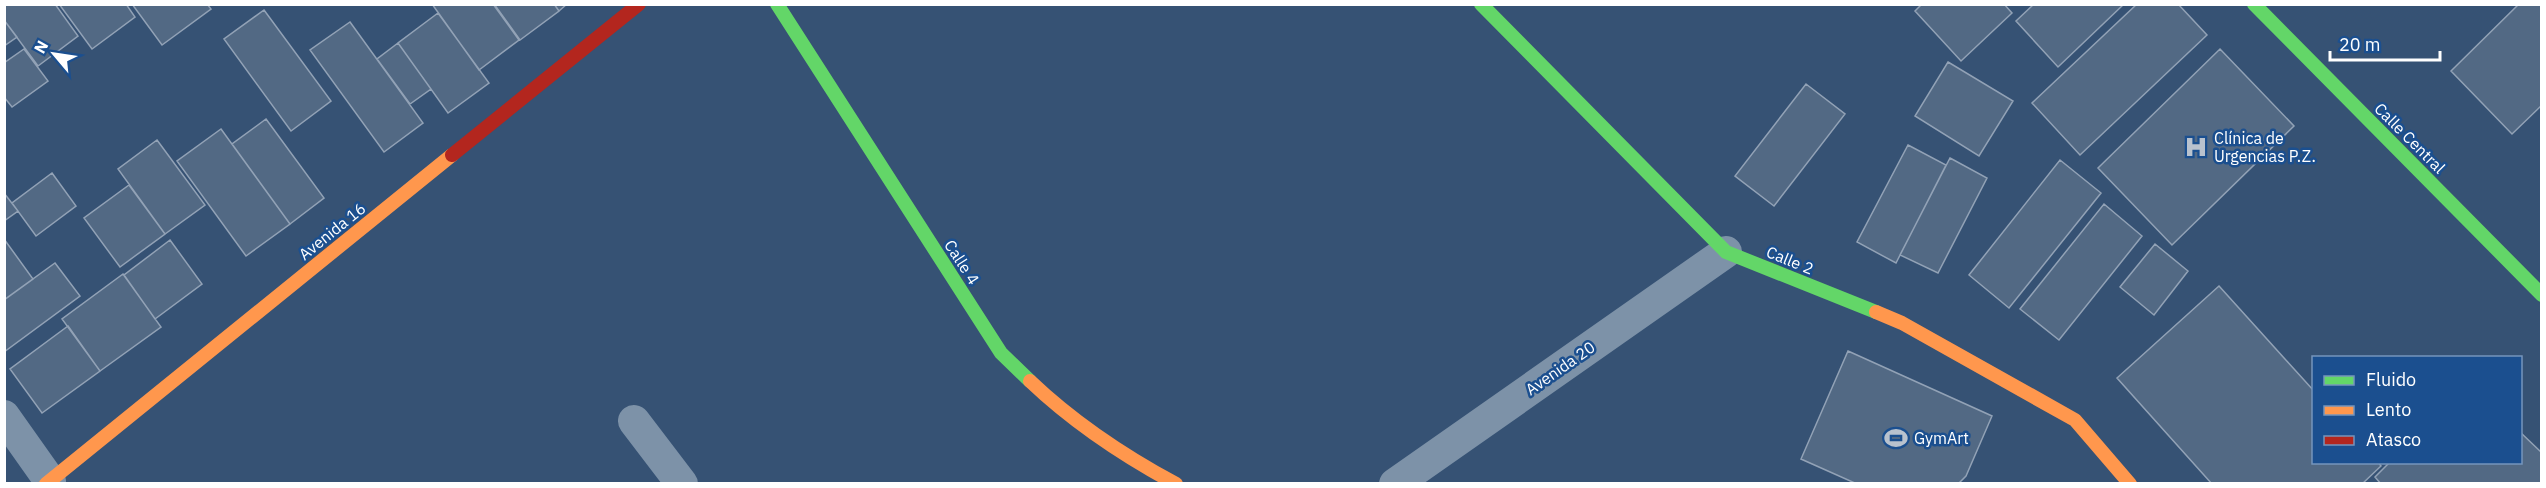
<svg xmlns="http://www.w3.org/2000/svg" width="2546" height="488" viewBox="0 0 2546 488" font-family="'IBM Plex Sans',sans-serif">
  <rect width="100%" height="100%" fill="#365274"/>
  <path fill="#526984" stroke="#92a2b6" stroke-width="1.5" d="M4,4H55L78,36L38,66L4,20Z
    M59,4H126L135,17L92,49Z
    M132,4H207L211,9L162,45Z
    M432,4H493L519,40L479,70Z
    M494,4H554L559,11L520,40Z
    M554,4H567L559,11Z
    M1922,4H2004L2012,13L1961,61L1915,11Z
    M2034,4H2124L2058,67L2016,21Z
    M2137,4H2178L2207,35L2080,155L2032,103Z
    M2519,4H2542V105L2512,134L2451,71Z
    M264,10L331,101L291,131L224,39Z
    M438,13L489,83L448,113L398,43Z
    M4,20L17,37L4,46Z
    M350,22L423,123L384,152L310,50Z
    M398,43L431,89L410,104L377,59Z
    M24,49L48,81L12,107L4,97V63Z
    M2220,49L2294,126L2172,245L2098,168Z
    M1948,62L2013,101L1979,156L1915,116Z
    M1806,84L1845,114L1774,206L1735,176Z
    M266,119L324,198L290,224L232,144Z
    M221,129L290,224L246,256L177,161Z
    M157,140L205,205L165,234L118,169Z
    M1908,145L1946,165L1896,263L1857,242Z
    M1950,158L1987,178L1938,273L1900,255Z
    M2060,160L2101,193L2009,308L1969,275Z
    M52,173L76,206L36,236L12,203Z
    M129,185L165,234L120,267L84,218Z
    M4,193L18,211L4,221Z
    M2104,204L2142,236L2059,340L2020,309Z
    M4,239L33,279L4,300Z
    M170,240L202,284L155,319L124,275Z
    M2155,244L2188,271L2154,315L2120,287Z
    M55,263L80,296L4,352V300Z
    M123,274L161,327L100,371L62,319Z
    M2219,286L2314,391V462H2378L2381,466L2362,484H2212L2117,378Z
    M68,326L100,371L42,413L10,369Z
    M1848,351L1992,416L1966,476L1958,484H1857L1801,459Z
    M2520,432L2542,453V484H2381L2375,477L2390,462H2520Z"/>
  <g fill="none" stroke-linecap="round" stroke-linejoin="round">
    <path stroke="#7d92a8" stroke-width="32" d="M4,416L50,481
      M634,421L682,484
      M1395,484L1726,252"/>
    <path stroke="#63d668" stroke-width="14" d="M777,4L1001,353L1030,381
      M1481,4L1726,252L1876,312
      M2254,4L2542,295"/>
    <path stroke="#ff974d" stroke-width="14" d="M1876,312L1902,323L2075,420L2130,484
      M1030,381C1073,422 1124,456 1176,484
      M46,484L452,155"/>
    <path stroke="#b3261e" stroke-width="14" d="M452,155L639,4"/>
  </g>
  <defs>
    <g id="hospital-bare" transform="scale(1.8)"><path d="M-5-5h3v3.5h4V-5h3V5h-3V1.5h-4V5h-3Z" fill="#b9c2ce" stroke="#1b4f8f" stroke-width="2.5" paint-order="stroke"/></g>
    <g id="stadium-bare" transform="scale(1.8)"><path d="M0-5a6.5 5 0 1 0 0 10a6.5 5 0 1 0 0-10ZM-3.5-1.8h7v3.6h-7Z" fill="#b9c2ce" stroke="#1b4f8f" stroke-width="2.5" paint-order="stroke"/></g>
  </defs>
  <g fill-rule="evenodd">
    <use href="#hospital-bare" x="2196" y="147"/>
    <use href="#stadium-bare" x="1896" y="438"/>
  </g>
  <g text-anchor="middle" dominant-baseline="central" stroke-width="5" stroke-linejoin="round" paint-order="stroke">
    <g font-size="16" fill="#fff" stroke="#1b4f8f" text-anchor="start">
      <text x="2214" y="138">Clínica de<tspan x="2214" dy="18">Urgencias P.Z.</tspan></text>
      <text x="1914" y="438">GymArt</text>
    </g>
    <g font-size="16" fill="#fff" stroke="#1b4f8f">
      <text transform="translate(2410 138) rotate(45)">Calle Central</text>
      <text transform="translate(332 231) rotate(-39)">Avenida 16</text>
      <text transform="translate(1790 260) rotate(22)">Calle 2</text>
      <text transform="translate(962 262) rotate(57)">Calle 4</text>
      <text transform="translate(1560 368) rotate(-35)">Avenida 20</text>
    </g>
  </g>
  <rect width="2546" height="488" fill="none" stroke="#ffffff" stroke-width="12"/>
  <rect x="2312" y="356" width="210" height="108" fill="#1b4f8f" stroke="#7695bc" stroke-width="1.5"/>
  <rect x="2324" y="376" width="30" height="9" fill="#63d668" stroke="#7695bc" stroke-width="1.5"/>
  <text x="2366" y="386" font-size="18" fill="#ffffff">Fluido</text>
  <rect x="2324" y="406" width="30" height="9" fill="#ff974d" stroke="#7695bc" stroke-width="1.5"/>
  <text x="2366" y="416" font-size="18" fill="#ffffff">Lento</text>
  <rect x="2324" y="436" width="30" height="9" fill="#b3261e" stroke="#7695bc" stroke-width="1.5"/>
  <text x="2366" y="446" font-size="18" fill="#ffffff">Atasco</text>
  <g transform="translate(54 54) rotate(299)" stroke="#1b4f8f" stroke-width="4.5" paint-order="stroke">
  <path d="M0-4.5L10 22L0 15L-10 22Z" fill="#ffffff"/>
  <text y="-9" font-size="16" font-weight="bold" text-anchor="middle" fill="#ffffff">N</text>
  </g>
  <path d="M2330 51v9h110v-9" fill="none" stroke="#ffffff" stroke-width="3"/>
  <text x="2339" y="51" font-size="18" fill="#ffffff" stroke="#1b4f8f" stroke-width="4.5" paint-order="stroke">20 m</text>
</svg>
